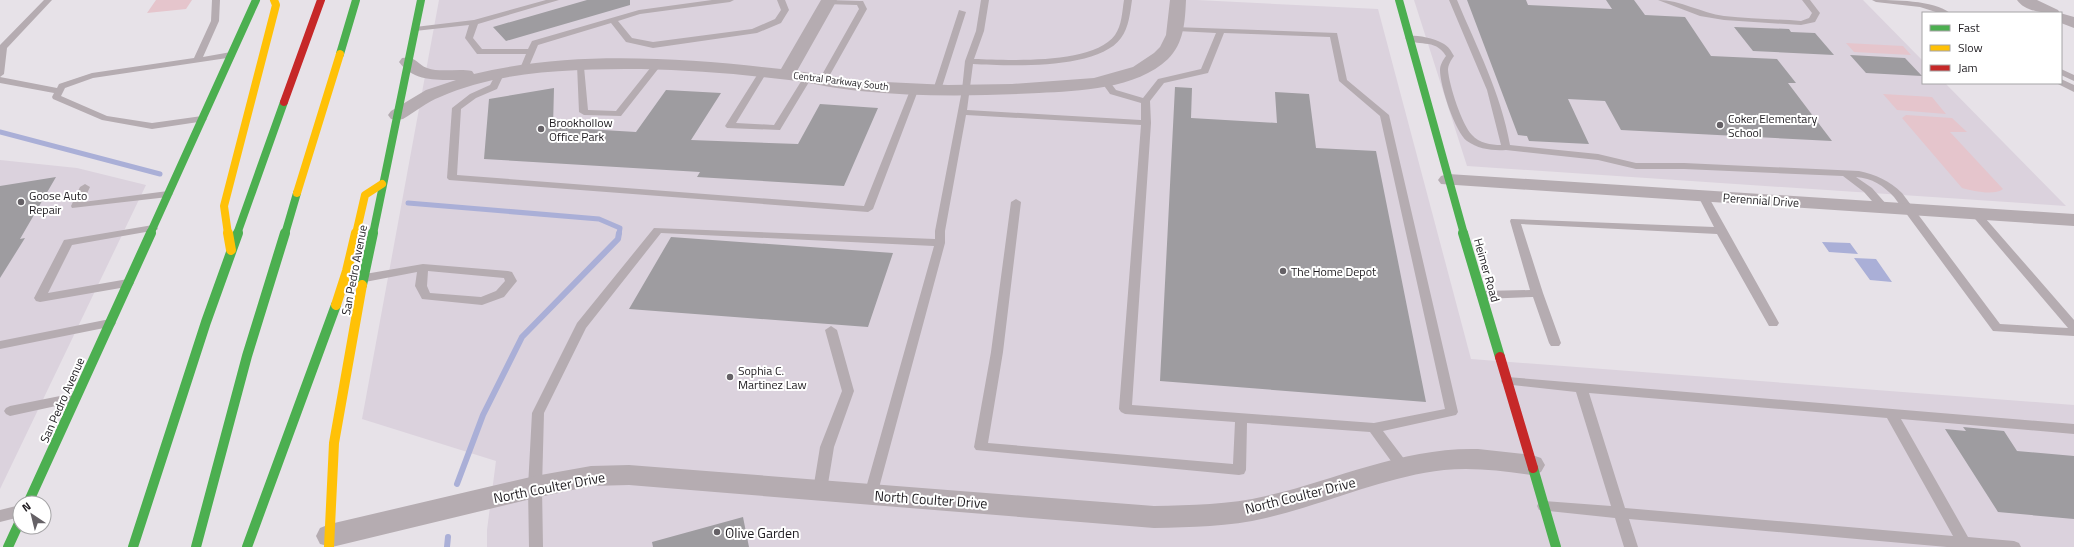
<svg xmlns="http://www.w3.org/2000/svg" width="2074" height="547" viewBox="0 0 2074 547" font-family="'Titillium Web',sans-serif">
  <rect width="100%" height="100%" fill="#e7e2e8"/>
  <path fill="#dbd2dd" d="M439,0H1197L1378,9L1471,359L2074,405V547H487V530L496,461L362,419Z
    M1414,0H1863L1923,61V83H1945L2066,206L1467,166Z
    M0,160L77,168L146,185L0,489Z"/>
  <path fill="#e5c5cc" d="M156,0H192L186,9L147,13Z
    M1846,43L1903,46L1911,55L1854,52Z
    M1883,94L1932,97L1946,114L1897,110Z
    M1906,115L1952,118L1967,132H1950L2003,189C1994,196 1973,191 1962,188L1902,118Z"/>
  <path fill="#aaafd7" d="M1822,242L1850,243L1858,254L1829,252Z
    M1854,258L1876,259L1892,282L1870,280Z"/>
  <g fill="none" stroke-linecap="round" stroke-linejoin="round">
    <path stroke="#aaafd7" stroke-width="5" d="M0,132L160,174
      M408,203L599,219L620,228L619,234"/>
    <path stroke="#aaafd7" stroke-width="6" d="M457,484L483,415L522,337L618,239L619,233
      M447,547L448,537"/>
  </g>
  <path fill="#9e9ca0" d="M587,0H630V5L506,41L493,27Z
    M1467,0H1526L1528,5L1612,9L1606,0H1634L1645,15L1685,17L1711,56L1777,59L1796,83H1788L1832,141L1621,130L1605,101L1568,99L1589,144L1529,141L1527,136L1518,135Z
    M1734,27L1789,29L1791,32L1815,33L1834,55L1753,51Z
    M1850,55L1905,58L1922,76L1866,73Z
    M1175,87L1192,88L1191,118L1277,123L1275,92L1309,94L1316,148L1376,151L1426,402L1160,381Z
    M554,88L553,127L636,132L666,90L721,93L691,140L798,144L820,104L878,108L844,186L697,177L700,172L484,159L489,99Z
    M56,177L20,239L25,238L0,278V186Z
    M671,237L893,253L868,327L629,309Z
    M1963,427L2004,431L2017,451L2074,456V519L1998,512L1945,429L1966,431Z
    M743,517L749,547H653L652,542Z"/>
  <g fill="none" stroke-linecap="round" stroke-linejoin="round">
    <path fill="#b5acb1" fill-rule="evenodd" d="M44,0H52L7,48L4,74L0,77V45Z
      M212,0H220L219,21L203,57L231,52L235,55L234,57L93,78L65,88L61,96L107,116L152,123L202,116L207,119L205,121L152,129L102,120L53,99L52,97L54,93L0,83V77L57,88L59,84L92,73L194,58L211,21Z
      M546,0H559L478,24L473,38L482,49H528L532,41L639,10L712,0H734L730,2L640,14L618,21L632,38L653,42L752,29L775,19L781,10L777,0H785L789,10L781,23L757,33L653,48L626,42L611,23L538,45L527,71L523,74L519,71L526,54H477L465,38L469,25L415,31L411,29L415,27L474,20Z
      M827,0L860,1H863L867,9L827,80L823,83L819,80L859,9L857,5L825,4L824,2Z
      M981,0H989L984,31L974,59C1008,60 1093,65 1115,35C1122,25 1122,12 1124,0H1132C1130,13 1129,27 1121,38C1098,70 1009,66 973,64L967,110L1141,120V103L1110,94L1100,80L1104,77L1107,78L1116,90L1143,98L1158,79L1201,69L1216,33L1177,31H1174V27L1337,33L1347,80L1389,115L1458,412L1456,415L1383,431L1411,468L1409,472L1404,473L1399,472L1370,432L1247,423L1246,470L1244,474L1239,475L976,450L974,447L991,352L1011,202L1016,199L1021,202L1003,352L988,443L1233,464L1235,422L1125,414L1121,412L1119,409L1141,125L966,115L945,231V243L876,499L871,500L866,499L864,495L934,246L661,233L586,328L544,413L542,487L543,547H529L528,487L532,413L577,323L654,228L935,239V231L962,90L965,61L976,31ZM1224,33L1330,37L1339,81L1380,116L1445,409L1374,423L1132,405L1151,123L1150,101L1164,83L1208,73Z
      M1449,0H1457C1477,48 1501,93 1510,145L1598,154L1636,163H1684L1859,171C1876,175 1889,180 1902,193L2000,324L2068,328L1970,213L1971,211H1979L2074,320V336L1993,331L1894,197C1884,186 1872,178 1856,177L1872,188L1887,205L1888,207L1887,209H1879L1864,192L1843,176L1684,169H1636L1598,160L1506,150C1493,151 1478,149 1467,141C1455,132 1440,86 1440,70C1440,65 1443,60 1446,56C1435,37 1416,48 1405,38C1411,32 1437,39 1444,44C1449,47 1451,51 1454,56C1451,60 1448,65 1448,70C1449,85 1462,125 1472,135C1479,143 1491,145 1501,145L1487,90Z
      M1658,0C1681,0 1701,13 1724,16C1749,19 1775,19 1801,21L1809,18L1812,13L1802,0H1810L1820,13L1815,22L1801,25L1724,20L1700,16Z
      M1872,0C1893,0 1934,0 1950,13H1939L1920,7L1876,2Z
      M959,10L966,12L941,90L940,92H934L933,90Z
      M658,61L662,64L621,116L584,115L579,112L577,65H583L584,67L588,110L616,111L655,62Z
      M763,69L767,72L736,123L774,125L805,75L808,74L812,77L780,130L727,128L725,126L759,72Z
      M2061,69L2074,75V81L2061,75Z
      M500,71L504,74L497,89L476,98L461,109L457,175L864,206L911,88L915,85L919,88L873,209L868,212L449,180L447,178L452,108L470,94L490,85L497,72Z
      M2061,79L2074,85V92L2058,84L2061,83Z
      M85,184L90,187L83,202L168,191L173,194L168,197L72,208L71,206L80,187Z
      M1703,193L1708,196L1779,323L1777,326H1769L1717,234L1521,224L1543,293L1561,343L1559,346H1551L1549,343L1533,297L1482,299L1476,295L1482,291L1530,290L1510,221L1511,219L1714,227L1698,196Z
      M153,225L158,228L157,230L72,245L48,293L128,279L134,283L132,286L40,302L36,301L34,298L64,240Z
      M423,264L508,271L512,272L517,281L504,297L482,305L422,299L415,286L417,272L365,282L359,278L365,274ZM428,271L504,278L505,281L496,291L481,297L430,293L427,286Z
      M110,319L114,320L116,323L114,326L0,349V341Z
      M831,326L837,330L854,391L834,447L827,490L825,494L820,495L815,494L813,490L820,447L842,391L825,330Z
      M1507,377L2074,424V434L1901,419L1968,537L2014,541L2019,543L2021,547H1947L1629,519L1638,547H1624L1615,518L1539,510L1537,506L1539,502L1544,501L1611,506L1576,392L1503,384L1501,381L1503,378ZM1589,393L1887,418L1953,536L1625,508Z
      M75,393L79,395L81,398L79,401L10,416L6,414L4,411L6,408L10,406Z
      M20,505V517L0,522V510Z"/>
    <path fill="#b5acb1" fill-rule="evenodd" d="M821,0H837L797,71L864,81L948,85L1012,84L1094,78L1133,67L1154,53L1160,47L1166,35L1170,0H1186C1185,22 1184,43 1168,59C1137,89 1078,91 1039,93C979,96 920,97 860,91C836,89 813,83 789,80C740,74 690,70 641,69C575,69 501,70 440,97C427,102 415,112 403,119L397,120L391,119L388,115L391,111L426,90L456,80C435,80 413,81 399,62L402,58C415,55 417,64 427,68C441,73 458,68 472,71L474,74C573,50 681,58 781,69Z
      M2017,0H2037L2058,10L2060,13L2074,17V28L2061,23V13C2047,13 2026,13 2017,0Z
      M1448,174L2074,214V226L1441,184L1438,180L1441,176Z
      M1478,449L1532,455L1541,458L1545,465L1541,472L1532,475C1503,471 1474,467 1444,470C1383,477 1326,504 1266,518C1229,527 1191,527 1154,528L629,485L591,486L535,498L332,547L320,544L316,536L320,528L330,524L535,476L591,466L629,465L1154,506C1191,505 1229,505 1266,496C1336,480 1403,447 1478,449Z"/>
    <path stroke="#4caf50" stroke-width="8" d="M1399,0L1464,234
      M340,54L356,0
      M150,234L256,0
      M237,234L284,102
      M285,234L297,193
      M373,234L421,0"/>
    <path stroke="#4caf50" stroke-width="10" d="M1463,233L1500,357
      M362,285L373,233
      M1533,468L1556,547
      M28,503L151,233
      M8,547L20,521
      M133,547L206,322L238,233
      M196,547L247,356L285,233
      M247,547L336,305"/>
    <path stroke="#ffc107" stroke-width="8" d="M297,193L340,54
      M228,234L224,206L276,5L274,0
      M356,234L365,195L382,184"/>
    <path stroke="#ffc107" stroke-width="10" d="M228,233L231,250
      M336,305L347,271L356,233
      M329,547L334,443L362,285"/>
    <path stroke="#c62828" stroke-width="8" d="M284,102L321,0"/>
    <path stroke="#c62828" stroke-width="10" d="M1500,357L1533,468"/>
  </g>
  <g fill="#656166" stroke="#fff" stroke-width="1.5">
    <circle cx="1720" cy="125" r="4"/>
    <circle cx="541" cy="129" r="4"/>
    <circle cx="21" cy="202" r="4"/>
    <circle cx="1283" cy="271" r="4"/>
    <circle cx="730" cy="377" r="4"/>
    <circle cx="717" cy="532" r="4"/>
  </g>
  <g text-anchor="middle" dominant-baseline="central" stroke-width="4" stroke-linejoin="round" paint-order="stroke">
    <g font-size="10" fill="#1f1c20" stroke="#fff">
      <text transform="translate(841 81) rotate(7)">Central Parkway South</text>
    </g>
    <g font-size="12" fill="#1f1c20" stroke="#fff" text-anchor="start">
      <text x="1728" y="118">Coker Elementary<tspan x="1728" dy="14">School</tspan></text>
      <text x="549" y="122">Brookhollow<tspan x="549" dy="14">Office Park</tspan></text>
      <text x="29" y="195">Goose Auto<tspan x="29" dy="14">Repair</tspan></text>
      <text x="1291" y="271">The Home Depot</text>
      <text x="738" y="370">Sophia C.<tspan x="738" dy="14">Martinez Law</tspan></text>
    </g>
    <g font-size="12" fill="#1f1c20" stroke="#fff">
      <text transform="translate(1761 200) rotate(4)">Perennial Drive</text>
      <text transform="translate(354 270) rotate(-79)">San Pedro Avenue</text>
      <text transform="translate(1487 270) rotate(74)">Heimer Road</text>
      <text transform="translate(62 400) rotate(-66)">San Pedro Avenue</text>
    </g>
    <g font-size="14" fill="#1f1c20" stroke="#fff">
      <text transform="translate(549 487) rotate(-11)">North Coulter Drive</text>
      <text transform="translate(1300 495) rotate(-14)">North Coulter Drive</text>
      <text transform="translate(931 499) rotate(4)">North Coulter Drive</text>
    </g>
    <g font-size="14" fill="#1f1c20" stroke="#fff" text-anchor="start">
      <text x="725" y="532">Olive Garden</text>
    </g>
  </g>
  <rect x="1922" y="12" width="140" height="72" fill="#ffffff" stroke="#a5a4a6"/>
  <rect x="1930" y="25" width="20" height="6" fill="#4caf50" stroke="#a5a4a6"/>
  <text x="1958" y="32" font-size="12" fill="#1f1c20">Fast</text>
  <rect x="1930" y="45" width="20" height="6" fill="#ffc107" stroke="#a5a4a6"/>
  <text x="1958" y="52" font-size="12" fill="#1f1c20">Slow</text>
  <rect x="1930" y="65" width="20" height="6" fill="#c62828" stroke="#a5a4a6"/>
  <text x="1958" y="72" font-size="12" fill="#1f1c20">Jam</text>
  <g transform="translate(32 515) rotate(325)"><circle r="19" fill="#ffffff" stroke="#a5a4a6"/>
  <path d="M0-3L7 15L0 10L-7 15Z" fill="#656166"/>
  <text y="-6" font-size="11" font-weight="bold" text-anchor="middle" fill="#1f1c20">N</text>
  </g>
</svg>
